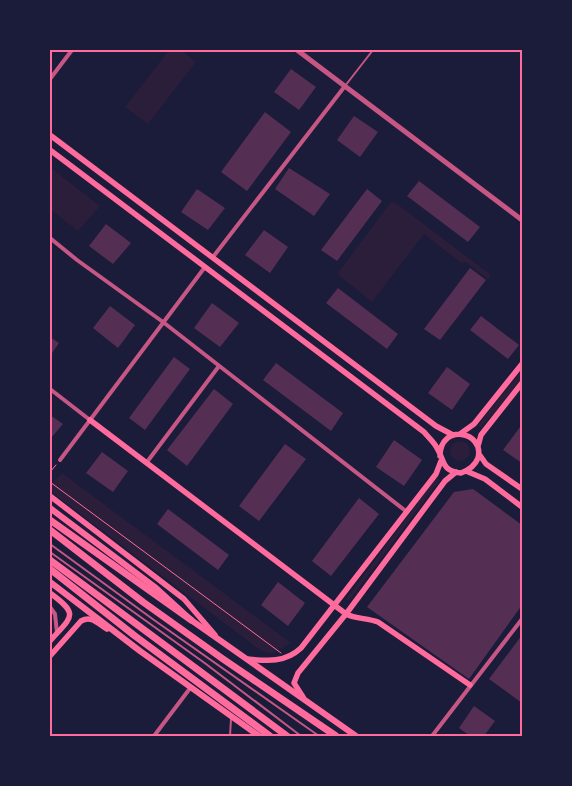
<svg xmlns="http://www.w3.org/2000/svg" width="572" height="786" viewBox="0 0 572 786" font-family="'Open Sans',sans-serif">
  <rect width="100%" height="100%" fill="#1b1b3a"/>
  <path fill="#2a1e3b" d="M169,50H181L196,62L148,124L125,107Z
    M50,167L100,206L78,231L50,209Z
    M391,202L396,203L491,275L488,279L466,262L461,263L424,234L372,302L337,274Z
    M522,370V380L481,428L478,425Z
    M450 451a10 10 0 1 1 20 0a10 10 0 1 1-20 0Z
    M62,473L291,643L271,654L260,650L50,491V485Z
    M437,477L440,480L349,601L346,599Z"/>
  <path fill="#542f53" d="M291,69L316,87L299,110L274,92Z
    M265,112L291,132L247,191L221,172Z
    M354,116L378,132L360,157L337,140Z
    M289,168L330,194L314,216L275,189Z
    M419,181L480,227L468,242L407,196Z
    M197,189L225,208L208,230L181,212Z
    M367,189L382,201L337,261L321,250Z
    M106,224L131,243L113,264L89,246Z
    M264,230L288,247L270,273L245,255Z
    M470,268L486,280L440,340L424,329Z
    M338,288L398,334L387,349L326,303Z
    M212,303L239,323L220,347L194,328Z
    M110,306L135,325L118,348L93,328Z
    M481,316L519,345L508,359L470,330Z
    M50,337L59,343L50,356Z
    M174,357L190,369L145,430L129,418Z
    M276,363L343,413L331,431L263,380Z
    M447,367L470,384L452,410L428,393Z
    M214,389L233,404L187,466L167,450Z
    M50,415L63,424L50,439Z
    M520,427L522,429V463L503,450Z
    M394,440L422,460L404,486L376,467Z
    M285,444L306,459L259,521L239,506Z
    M102,452L128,471L113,492L86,473Z
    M473,489L522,525V605L469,679L367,607L454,492Z
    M359,498L379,514L331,576L312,561Z
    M168,509L229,555L218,570L157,524Z
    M278,582L305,603L288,626L261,605Z
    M522,635V703L489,679Z
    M474,706L495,721L484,736H470L459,728Z"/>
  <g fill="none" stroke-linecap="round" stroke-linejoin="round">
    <path stroke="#ff6b9d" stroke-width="1" d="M50,472L56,465
      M50,482L281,653"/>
    <path stroke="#c65784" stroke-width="2" d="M345,86L373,50
      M50,544L154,620L319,736
      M50,552L206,664L301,736
      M230,736L231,719"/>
    <path stroke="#c65784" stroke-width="4" d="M50,79L72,50
      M50,238L77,260L163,322L407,512
      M213,257L345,86
      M50,389L90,420
      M60,460L205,267
      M147,462L219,366
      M50,607L55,614L57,633
      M154,736L191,687
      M432,736L522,619"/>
    <path stroke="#c65784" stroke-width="5" d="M297,50L522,220"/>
    <path stroke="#ff6b9d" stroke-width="5.5" d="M50,135L436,426L453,435
      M50,150L424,432C428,437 434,442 437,448C445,461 441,471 461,473C469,470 475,466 478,458C485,431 440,423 440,456
      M90,420L346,614C356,619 367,618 378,622L470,685
      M460,434L474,424L522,364
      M478,446L481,435L522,383
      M479,454L486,464L522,489
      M466,471L485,479L522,507
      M50,496L184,599L215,635
      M50,593C80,615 72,616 50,641
      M50,656L81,621C92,615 98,624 107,629
      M247,659C267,661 285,663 301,648L436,474L441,461
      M303,697L294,683L298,673L346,614L445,481L456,472"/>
    <path stroke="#ff6b9d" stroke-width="6" d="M50,508L156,588L191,620L356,736
      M50,582L140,651L259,736"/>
    <path stroke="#ff6b9d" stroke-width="7" d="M50,520L191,620
      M50,530L143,602L223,659L336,736
      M50,560L287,736
      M50,569L135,636L270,736"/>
  </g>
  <rect width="572" height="786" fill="none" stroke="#1b1b3a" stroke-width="102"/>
  <rect x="51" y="51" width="470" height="684" fill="none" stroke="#ff6b9d" stroke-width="2"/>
</svg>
